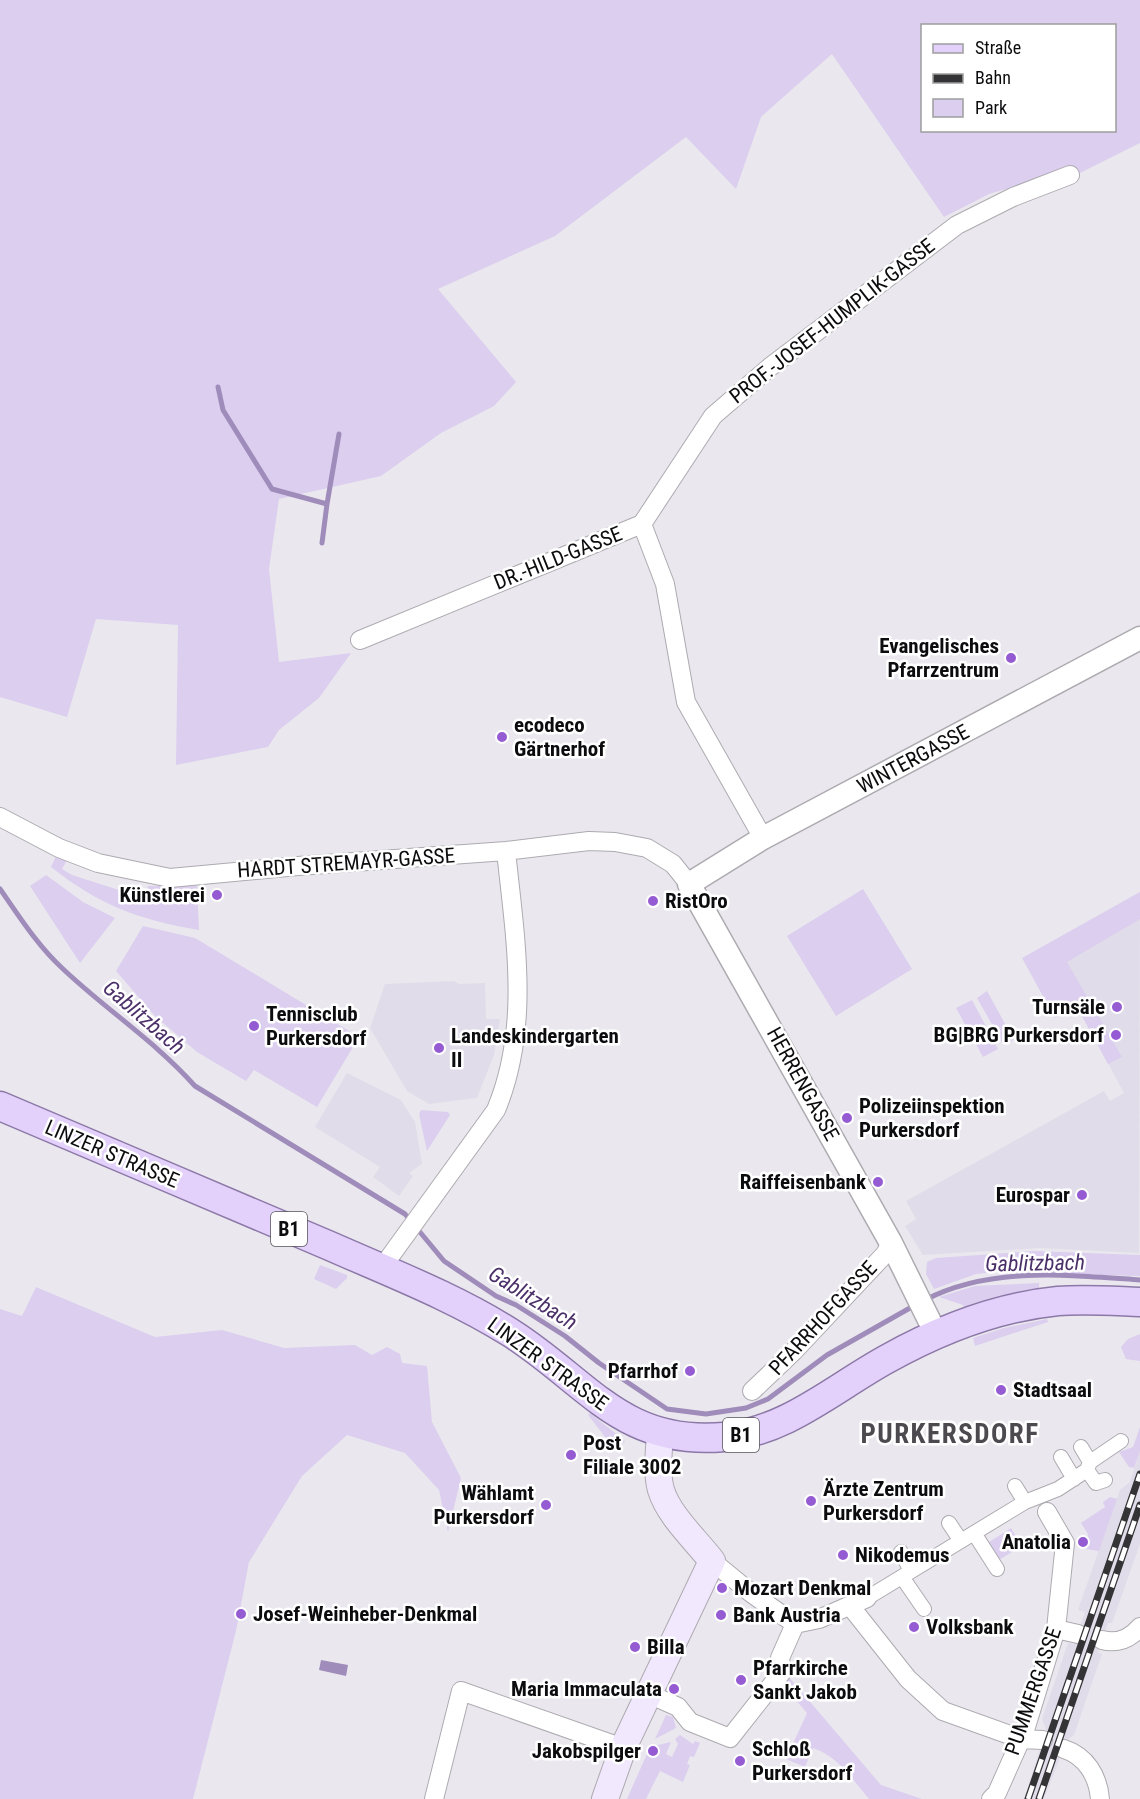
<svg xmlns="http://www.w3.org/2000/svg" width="1140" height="1799" viewBox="0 0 1140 1799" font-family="'Roboto Condensed',sans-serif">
  <rect width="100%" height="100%" fill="#eae8ee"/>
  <path fill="#e1dce9" d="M1140,892L1139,1253L1040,1248L923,1255L905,1226L916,1219L906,1201L1104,1091L1110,1101L1124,1093L1045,946Z
    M454,981L459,984L485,983L486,1019H500L494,1055L477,1098L429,1104L407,1091L370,1028L385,984Z
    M347,1073L401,1100L415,1122L422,1164L409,1173L413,1176L399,1196L373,1177L380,1167L315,1127Z
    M1140,1451V1544L1112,1623H1108L1098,1652L1102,1654L1074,1735L1067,1740L1044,1799H1024L1046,1730L1042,1719L1068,1643L1074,1644L1085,1612L1078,1610L1080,1604L1120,1490L1130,1482Z"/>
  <path fill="#dbceef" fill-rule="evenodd" d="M0,0H1140V143L1066,180L1074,169L989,194L944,217L832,54L761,117L736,189L686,137L555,236L438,289L516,382L494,406L441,433L381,476L279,499L269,569L279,662L351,653L319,698L279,730L268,747L176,765L178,625L96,619L67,717L0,697ZM922,26H1114V130H922Z
    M56,856L67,860L62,869L72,875L141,897L145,896L148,886H197L199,930C139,920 99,905 51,867Z
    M46,875L83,902L115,918L80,963L30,886Z
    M863,889L912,969L836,1016L787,936Z
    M1140,892V919L1067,962L1122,1057L1108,1064L1077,1007L1055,1018L1022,958Z
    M143,926L195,938L359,1037L317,1107L254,1070L246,1081L197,1052L155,1016L116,971Z
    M987,991L1014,1040L1003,1044L977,998Z
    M972,1000L998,1049L983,1057L956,1008Z
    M421,1110L448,1112L450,1115L427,1151L419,1114Z
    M1034,1251L1140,1255V1276L995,1272L976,1274L934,1289L926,1274L927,1262L936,1258Z
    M320,1265L347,1275V1278L336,1289L314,1279Z
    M1039,1283V1291L965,1309L963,1305L939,1297L975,1286Z
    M36,1287L155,1337L222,1330L284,1348L355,1345L372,1355L387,1347L400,1354L402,1363L427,1366L432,1422L461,1478L448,1532L439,1490L405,1453L347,1435L302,1476L249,1562L236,1631L193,1799H0V1309L22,1316Z
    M1047,1319L1048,1322L975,1346L973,1338L1004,1328Z
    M1140,1334V1361L1126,1359L1121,1347L1128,1339Z
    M590,1413L625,1441L616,1451L588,1415Z
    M1140,1427V1451L1134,1468L1129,1467L1119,1452L1133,1447Z
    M1110,1497L1117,1499L1099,1551L1086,1549L1088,1534L1081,1523L1105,1507L1103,1502Z
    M1011,1528L1022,1546L997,1561L986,1544Z
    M788,1676L881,1785L922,1799H869C852,1779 839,1757 813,1748L805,1767L786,1759L807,1713L781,1683Z
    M666,1715L673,1717L676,1728L655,1739Z
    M680,1735L693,1744L695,1741L700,1743L694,1757L690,1756L687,1764L690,1765L683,1782L660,1771L646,1799H627L650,1747L671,1742L666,1754L672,1757L678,1744L675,1739Z"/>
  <path fill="#9f8cba" d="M321,1660L348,1665L346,1676L319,1670Z"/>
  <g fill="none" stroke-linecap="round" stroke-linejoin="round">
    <path stroke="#9f8cba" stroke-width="5" d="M218,387L223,410L272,489L327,504L322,543
      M327,504L339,434
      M0,889C19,916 37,945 62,968C105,1009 155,1041 195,1086L405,1214L444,1261L496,1296L516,1305L565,1336L599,1363L667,1409L706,1414L746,1408L768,1399L827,1355L917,1304
      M925,1300C990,1266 1069,1275 1140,1280"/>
    <g stroke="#adaab0" stroke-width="16">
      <path id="pedestrian" d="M1081,1447L1090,1462
        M1061,1457L1074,1479
        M1087,1470L1096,1483L1105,1480
        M1015,1486L1025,1502
        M949,1523L961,1541
        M974,1533L997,1569
        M901,1552L911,1571
        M902,1577L924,1609
        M867,1598L1025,1502L1058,1489L1087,1470L1090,1462L1121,1441"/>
    </g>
    <g stroke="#adaab0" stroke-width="20">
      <path id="minor" d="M642,524L713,416L770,367L957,225L1013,197L1070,175
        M642,524L665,584L686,702L763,838
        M360,640L642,524
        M0,817L59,848L98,863L170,878L298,866L506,851L589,841L615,842L647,848L673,864L689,884
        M381,1269L496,1110C531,1026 515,938 506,851
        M752,1391L794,1351L885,1254L891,1243
        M712,1561L751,1593L795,1624L819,1619L867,1598
        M851,1607L908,1679L943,1711L1021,1739L1043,1740
        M1056,1629L1078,1634
        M1102,1640C1117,1644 1130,1639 1140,1627
        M649,1694L678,1707L690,1722L730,1738L782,1672L780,1658L795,1624
        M1064,1749C1086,1756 1098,1776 1100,1799
        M434,1799L461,1691L623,1748
        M991,1799L997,1793L1025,1730L1056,1629L1065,1543L1047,1512"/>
    </g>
    <g stroke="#adaab0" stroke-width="25">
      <path id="tertiary" d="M936,1334L891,1243L689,884L763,838L1140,638"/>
    </g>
    <g stroke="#adaab0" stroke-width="28">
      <path id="secondary" d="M605,1799L623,1748L712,1561C696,1540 669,1516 661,1490C656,1472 659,1452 660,1434"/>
    </g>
    <g stroke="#8c78a7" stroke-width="31">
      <path id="primary" d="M0,1106C110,1153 220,1199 330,1246C391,1273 454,1297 511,1333C588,1382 622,1446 724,1437C786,1432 834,1388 887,1359C939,1330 998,1307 1058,1301C1085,1299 1113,1301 1140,1302"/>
    </g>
    <use href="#pedestrian" stroke="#fff" stroke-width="14"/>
    <use href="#minor" stroke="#fff" stroke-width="18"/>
    <use href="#tertiary" stroke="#fff" stroke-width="22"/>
    <use href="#secondary" stroke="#f1e8fe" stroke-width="26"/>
    <use href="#primary" stroke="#e3d1fc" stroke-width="28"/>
    <g stroke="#343336" stroke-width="7">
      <path id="rail" d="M1028,1799L1140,1474
        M1039,1799L1140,1505"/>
    </g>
    <use href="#rail" stroke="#fff" stroke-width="4.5" stroke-dasharray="14" stroke-linecap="butt"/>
  </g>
  <g fill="#955bd2" stroke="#fff" stroke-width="2">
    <circle cx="1011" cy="658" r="6"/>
    <circle cx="502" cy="737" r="6"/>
    <circle cx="217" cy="895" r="6"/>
    <circle cx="653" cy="901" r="6"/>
    <circle cx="1117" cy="1007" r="6"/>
    <circle cx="254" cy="1026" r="6"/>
    <circle cx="1116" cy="1035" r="6"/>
    <circle cx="439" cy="1048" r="6"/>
    <circle cx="847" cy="1118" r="6"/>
    <circle cx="878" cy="1182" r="6"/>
    <circle cx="1082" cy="1195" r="6"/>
    <circle cx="690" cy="1371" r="6"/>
    <circle cx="1001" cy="1390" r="6"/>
    <circle cx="571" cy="1455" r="6"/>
    <circle cx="811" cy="1501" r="6"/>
    <circle cx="546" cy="1505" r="6"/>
    <circle cx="1083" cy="1542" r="6"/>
    <circle cx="843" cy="1555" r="6"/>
    <circle cx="722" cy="1588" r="6"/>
    <circle cx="241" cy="1614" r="6"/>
    <circle cx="721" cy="1615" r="6"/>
    <circle cx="914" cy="1627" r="6"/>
    <circle cx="635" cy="1647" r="6"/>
    <circle cx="741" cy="1680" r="6"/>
    <circle cx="674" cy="1689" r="6"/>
    <circle cx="653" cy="1751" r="6"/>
    <circle cx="740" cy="1761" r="6"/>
  </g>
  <g text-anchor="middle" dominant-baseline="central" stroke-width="5" stroke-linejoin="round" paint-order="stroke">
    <g fill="#fff" stroke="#555456" stroke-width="1.5">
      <rect x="271" y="1212" width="36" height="34" rx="4.5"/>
      <rect x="723" y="1418" width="36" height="34" rx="4.5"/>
    </g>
    <g font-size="20" font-weight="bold" fill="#0c0b0d">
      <text x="289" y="1229">B1</text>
      <text x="741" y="1435">B1</text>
    </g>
    <g font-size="21" fill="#0c0b0d" stroke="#fff">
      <text transform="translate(832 321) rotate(-38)">PROF.-JOSEF-HUMPLIK-GASSE</text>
      <text transform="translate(558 558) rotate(-22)">DR.-HILD-GASSE</text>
      <text transform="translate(913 759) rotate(-28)">WINTERGASSE</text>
      <text transform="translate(346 863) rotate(-4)">HARDT STREMAYR-GASSE</text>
      <text transform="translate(803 1084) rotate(61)">HERRENGASSE</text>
      <text transform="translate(112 1154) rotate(23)">LINZER STRASSE</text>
      <text transform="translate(823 1318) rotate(-47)">PFARRHOFGASSE</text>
      <text transform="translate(548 1364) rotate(36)">LINZER STRASSE</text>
      <text transform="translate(1033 1691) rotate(-71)">PUMMERGASSE</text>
    </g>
    <g font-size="21" font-weight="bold" fill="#0c0b0d" stroke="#fff" text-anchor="start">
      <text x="999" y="646" text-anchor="end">Evangelisches<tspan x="999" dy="24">Pfarrzentrum</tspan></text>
      <text x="514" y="725">ecodeco<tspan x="514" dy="24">Gärtnerhof</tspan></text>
      <text x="205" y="895" text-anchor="end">Künstlerei</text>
      <text x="665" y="901">RistOro</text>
      <text x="1105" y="1007" text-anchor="end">Turnsäle</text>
      <text x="266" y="1014">Tennisclub<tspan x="266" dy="24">Purkersdorf</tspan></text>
      <text x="1104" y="1035" text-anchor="end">BG|BRG Purkersdorf</text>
      <text x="451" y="1036">Landeskindergarten<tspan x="451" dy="24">II</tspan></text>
      <text x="859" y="1106">Polizeiinspektion<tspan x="859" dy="24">Purkersdorf</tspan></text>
      <text x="866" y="1182" text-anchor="end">Raiffeisenbank</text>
      <text x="1070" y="1195" text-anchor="end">Eurospar</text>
      <text x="678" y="1371" text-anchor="end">Pfarrhof</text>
      <text x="1013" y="1390">Stadtsaal</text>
      <text x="583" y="1443">Post<tspan x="583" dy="24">Filiale 3002</tspan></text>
      <text x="823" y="1489">Ärzte Zentrum<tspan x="823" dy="24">Purkersdorf</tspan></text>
      <text x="534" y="1493" text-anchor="end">Wählamt<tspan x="534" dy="24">Purkersdorf</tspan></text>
      <text x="1071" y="1542" text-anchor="end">Anatolia</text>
      <text x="855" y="1555">Nikodemus</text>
      <text x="734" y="1588">Mozart Denkmal</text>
      <text x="253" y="1614">Josef-Weinheber-Denkmal</text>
      <text x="733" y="1615">Bank Austria</text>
      <text x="926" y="1627">Volksbank</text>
      <text x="647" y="1647">Billa</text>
      <text x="753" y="1668">Pfarrkirche<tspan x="753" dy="24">Sankt Jakob</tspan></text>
      <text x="662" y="1689" text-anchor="end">Maria Immaculata</text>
      <text x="752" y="1749">Schloß<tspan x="752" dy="24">Purkersdorf</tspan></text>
      <text x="641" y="1751" text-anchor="end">Jakobspilger</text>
    </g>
    <g font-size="22" font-style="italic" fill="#4b2f69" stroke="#fff">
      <text transform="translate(144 1017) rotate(41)">Gablitzbach</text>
      <text transform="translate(1035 1263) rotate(-1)">Gablitzbach</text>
      <text transform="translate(533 1298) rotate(32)">Gablitzbach</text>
    </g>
    <g font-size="27" font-weight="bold" letter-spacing="1.5" fill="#4c494f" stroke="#fff">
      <text x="950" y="1434">PURKERSDORF</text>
    </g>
  </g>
  <rect x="921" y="24" width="195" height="108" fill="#ffffff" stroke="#9e9d9e" stroke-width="1.5"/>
  <rect x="933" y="44" width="30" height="9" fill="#e3d1fc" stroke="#9e9d9e" stroke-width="1.5"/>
  <text x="975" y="54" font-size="18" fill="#0c0b0d">Straße</text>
  <rect x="933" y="74" width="30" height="9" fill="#343336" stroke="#9e9d9e" stroke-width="1.5"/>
  <text x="975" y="84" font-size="18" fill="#0c0b0d">Bahn</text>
  <rect x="933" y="99" width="30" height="18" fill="#dbceef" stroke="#9e9d9e" stroke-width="1.5"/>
  <text x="975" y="114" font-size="18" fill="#0c0b0d">Park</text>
</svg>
